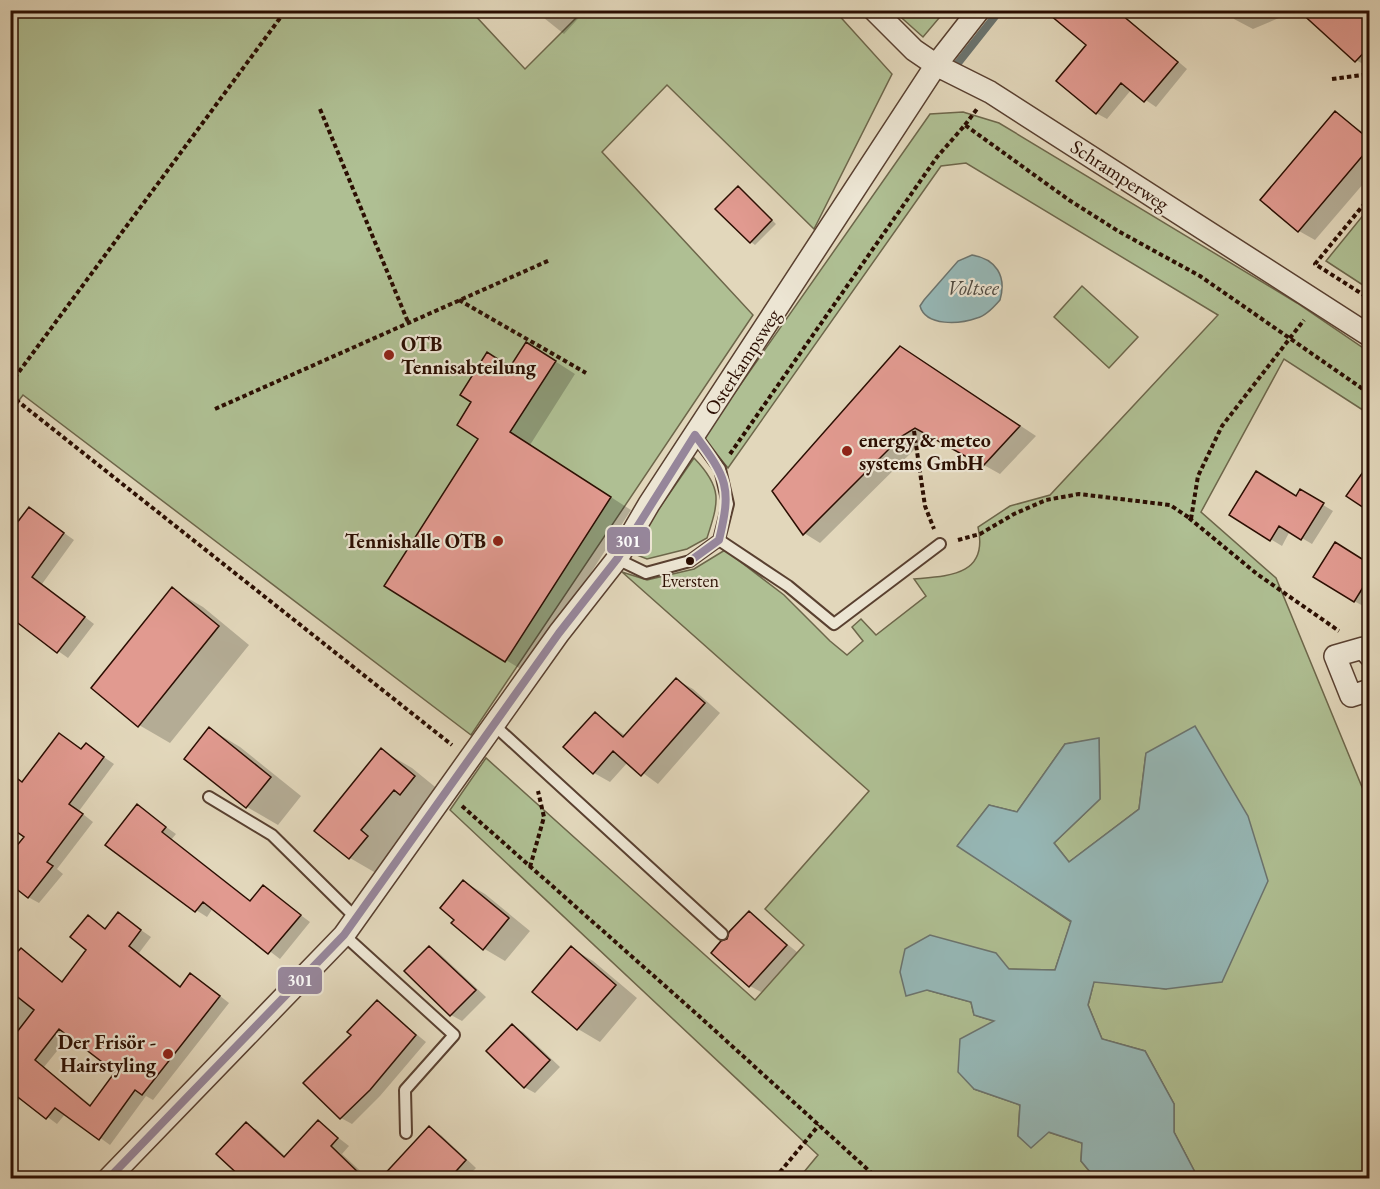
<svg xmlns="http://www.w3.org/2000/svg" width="1380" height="1189" viewBox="0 0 1380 1189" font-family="'EB Garamond',serif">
  <rect width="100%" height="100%" fill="#e2d7bb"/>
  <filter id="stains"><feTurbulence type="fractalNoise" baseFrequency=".00333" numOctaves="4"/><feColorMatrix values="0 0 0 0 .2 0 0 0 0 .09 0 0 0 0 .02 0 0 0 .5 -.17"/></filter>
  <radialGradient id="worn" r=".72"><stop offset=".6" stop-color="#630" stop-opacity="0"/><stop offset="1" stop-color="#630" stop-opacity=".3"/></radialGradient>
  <path fill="#afbf93" stroke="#6d664a" stroke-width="1.5" d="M11,11H471L525,69L583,11H835L892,74L814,229L667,85L602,152L753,315L471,735L23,395L11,411Z
    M894,11H945L923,37Z
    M963,112L999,123L1297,303L1369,352V414L1284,359L1201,512L1276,578L1369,804V1178H1198L1174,1132V1104L1145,1051L1102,1039L1088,1005L1094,981L1166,989L1146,753L1139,809L1069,862L1054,843L1100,799L1099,739L1065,744L1017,812L989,805L958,845L1071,922L1055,970L1009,969L927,990L971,1002L974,1015L994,1021L974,1089L1020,1105L1018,1136L1031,1147L1048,1132L1082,1143L1081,1161L1095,1178H799L818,1155L450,810L486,758L755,1000L804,945L765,909L869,791L622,572L647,580L694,569L725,550L784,595L830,641L847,655L863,641L852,627L861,619L876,635L926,596L914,579C948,576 989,576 978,527L1010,506L1050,495L1218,315L966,163L941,166L728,468L703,438L930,114Z
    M1369,208V289L1326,261Z
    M1082,286L1138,337L1109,368L1054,317Z
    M694,458C723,488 719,501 707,538L687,549L647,559L629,552Z"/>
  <path fill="#96b8b7" stroke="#6b746f" stroke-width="1.5" d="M972,255C996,259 1007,276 1000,300C994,307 986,316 977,318C960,324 926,327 920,306L924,300L958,261Z
    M1195,726L1248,816L1268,881L1222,982L1166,989L1094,982L1088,1005L1102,1039L1145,1051L1174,1104V1132L1198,1178H1095L1081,1161L1082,1143L1049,1132L1031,1148L1018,1136L1020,1105L974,1089L958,1072L960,1039L994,1021L974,1015L971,1002L927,990L906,996L900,972L905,949L930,935L996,953L1009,969L1055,970L1071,921L957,846L989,805L1017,812L1065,744L1099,738L1100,799L1054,843L1069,862L1139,809L1146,753Z"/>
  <path fill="#0003" fill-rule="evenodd" d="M534,10H586L564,34Z
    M1046,10H1122L1120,13L1187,69L1156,107L1131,90L1107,119L1096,113L1088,45Z
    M1231,10H1298L1253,29L1234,19Z
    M1370,10V68L1356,60Z
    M1335,113L1370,137V176L1315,240L1299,231L1262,200Z
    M743,191L776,224L755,245L751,242Z
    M547,356L575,374L530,445L631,510L527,673L386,585L480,438L510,367Z
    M917,357L1036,436L1000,474L932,436L919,445L820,543L804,533Z
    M1300,491L1333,511L1312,544L1290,531L1282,546L1231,515L1297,497Z
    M39,515L74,540L42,584L94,624L68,658L10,617Z
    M1370,565V600L1365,607L1354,601Z
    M172,589L203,607L249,645L170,743L139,725Z
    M677,680L693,689L720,713L658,784L628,762L610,782L594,773L595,714L626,736Z
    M210,729L240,747L301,796L278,825L247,807Z
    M59,735L83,750L86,745L114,764L79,811L93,822L57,869L63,874L39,903L28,897L23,783Z
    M1370,747V758L1364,753Z
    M381,750L412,768L445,795L425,808L391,849L398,855L381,876L350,858L316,830Z
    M137,806L176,834L171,840L251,902L263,887L310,922L280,959L213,908L207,917L196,910Z
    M464,882L485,894L530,931L505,961L483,948Z
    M749,913L797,952L761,992L750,986L728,941Z
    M118,914L151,937L139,953L182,987L201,981L229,1003L153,1100L146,1096L110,1145L66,1113L57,1124L21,1097L15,1106L10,1103V963L21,950L63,982L88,950V917L107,929ZM70,1035L117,1072L92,1106L44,1067Z
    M429,947L440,954L486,997L462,1021L451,1015L406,971Z
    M571,948L593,961L637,998L600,1042L578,1029L534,992Z
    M377,1002L426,1042L380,1096L352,1124L341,1118L306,1083L353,1035Z
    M512,1026L523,1032L560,1067L535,1093L524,1087Z
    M318,1122L349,1146L342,1154L368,1178H245L246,1124L257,1130L286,1157Z
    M429,1128L441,1135L476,1168L466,1178H382Z"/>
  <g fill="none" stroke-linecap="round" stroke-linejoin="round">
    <path stroke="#6b746f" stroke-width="8" d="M958,63L1000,10"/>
  </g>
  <path fill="#e19a90" stroke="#2b0e02" stroke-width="1.5" fill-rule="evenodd" d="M1044,10H1116L1178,62L1144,102L1121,83L1096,114L1056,81L1086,45Z
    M1298,10H1370V46L1355,62Z
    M1335,111L1370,140V147L1298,232L1260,200Z
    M738,186L772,220L750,243L715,209Z
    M526,342L556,361L510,432L611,497L505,662L384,586L478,439L457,425L471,402L460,395L487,352L510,367Z
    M900,346L1020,426L983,466L915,428L902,436L803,535L772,491Z
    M1370,462V512L1346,496Z
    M1256,471L1296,496L1300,489L1324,503L1301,540L1279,526L1270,541L1229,515Z
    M29,507L64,533L32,577L85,617L57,653L10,617V532Z
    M1335,542L1370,564V576L1354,602L1313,577Z
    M172,587L219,626L138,727L91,688Z
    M676,678L705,703L641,776L613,751L593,774L563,747L595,712L623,737Z
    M209,727L271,777L246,808L184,759Z
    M59,733L81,749L86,743L104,757L69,804L83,814L47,862L53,866L28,898L10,884V854L24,837L10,827V773L22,782Z
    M381,748L415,776L400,795L394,790L361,830L368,836L349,859L314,831Z
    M137,804L166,827L162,832L250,901L263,885L301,915L268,954L203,902L195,912L105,845Z
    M463,880L509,918L483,950L451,923L454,920L440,908Z
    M749,911L787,945L749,987L711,953L721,941L727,939L729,932Z
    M118,912L141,930L129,946L180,987L190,973L220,996L142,1095L135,1090L99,1140L55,1108L46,1119L10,1091V1041L34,1010L10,991V960L21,948L62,982L86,950L70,937L88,915L105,929ZM59,1029L115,1072L90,1106L35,1060Z
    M429,946L476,990L450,1016L404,971Z
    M571,946L616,985L577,1030L532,992Z
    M377,1000L416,1035L370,1090L340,1119L303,1083L351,1035L347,1032Z
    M512,1024L550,1060L524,1088L486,1051Z
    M318,1120L338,1138L331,1146L365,1179H243L216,1154L246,1122L284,1157Z
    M429,1126L466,1160L449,1179H380Z"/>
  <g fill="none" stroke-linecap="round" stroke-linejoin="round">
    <g stroke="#594030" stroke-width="14">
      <path id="service" d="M719,540L788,586L834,624L940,544
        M617,559L646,573L690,561L719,540L728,504L720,469L695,435
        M494,725L722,934
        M209,797L272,835L356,918
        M344,935L454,1035L405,1090L406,1133"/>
    </g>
    <g stroke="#594030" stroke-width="24">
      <path id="minor" d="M874,10L914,50L936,65L990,92L1370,336
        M1370,656L1363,648L1335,656L1351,696L1370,690
        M109,1178L344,935L559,633L617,559L649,504L936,65L979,10"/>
    </g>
    <path stroke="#2b0e02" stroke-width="4" stroke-dasharray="4.5 3" stroke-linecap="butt" d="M1332,79L1370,74
      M320,109L408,322
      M965,125L977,109
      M1370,197L1315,264L1370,299
      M459,300L586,373
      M10,384L286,10
      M10,395L452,745
      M215,409L550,260
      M914,431L925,506L934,529
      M730,454L937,157L965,125L1069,200L1118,231L1200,276L1370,394
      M1189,518L1257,574L1339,631
      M958,540L980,534L1014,514L1046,500L1079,494L1170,505L1191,519L1198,476L1222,426L1304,320
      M462,806L699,1016L877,1178
      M530,867L544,817L538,791
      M775,1178L819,1125"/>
    <use href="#service" stroke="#ece5d3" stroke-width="10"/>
    <use href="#minor" stroke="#ece5d3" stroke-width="21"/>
    <g stroke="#ece5d3" stroke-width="12">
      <path id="bus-1" d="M109,1178L344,935L559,633L617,559L695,435C727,478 732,487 719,540L690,561"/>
    </g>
    <use href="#bus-1" stroke="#96869a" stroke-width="8"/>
  </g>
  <g fill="#8f2418" stroke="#ece5d3" stroke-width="2">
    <circle cx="389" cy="355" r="6"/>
    <circle cx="847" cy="451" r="6"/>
    <circle cx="498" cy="541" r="6"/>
    <circle cx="168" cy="1054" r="6"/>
  </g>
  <circle fill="#2b0e02" stroke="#ece5d3" stroke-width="2" cx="690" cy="561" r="5"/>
  <g text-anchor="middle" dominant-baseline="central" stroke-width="4.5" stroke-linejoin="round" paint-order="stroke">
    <g font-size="18" fill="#2b0e02" stroke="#ece5d3">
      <text x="690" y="580">Eversten</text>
    </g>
    <g font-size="20" fill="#2b0e02" stroke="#ece5d3">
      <text transform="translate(1120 175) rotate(33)">Schramperweg</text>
      <text transform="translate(742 362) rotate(-57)">Osterkampsweg</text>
    </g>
    <g font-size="20" font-weight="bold" fill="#2b0e02" stroke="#ece5d3" text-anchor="start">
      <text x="401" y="344">OTB<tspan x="401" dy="23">Tennisabteilung</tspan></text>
      <text x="859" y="440">energy &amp; meteo<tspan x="859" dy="23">systems GmbH</tspan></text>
      <text x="486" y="541" text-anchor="end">Tennishalle OTB</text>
      <text x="156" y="1042" text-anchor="end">Der Frisör -<tspan x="156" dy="23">Hairstyling</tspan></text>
    </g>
    <g font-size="21" font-style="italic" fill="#504a41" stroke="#ece5d3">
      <text x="973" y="287">Voltsee</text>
    </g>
  </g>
  <g stroke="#ece5d3" stroke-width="2">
    <rect x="606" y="526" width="45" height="29" rx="6" fill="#96869a"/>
    <rect x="277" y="966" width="46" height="29" rx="6" fill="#96869a"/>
  </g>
  <g font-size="16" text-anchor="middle" font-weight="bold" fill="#fff">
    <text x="628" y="547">301</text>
    <text x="300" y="986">301</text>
  </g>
  <rect width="1380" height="1189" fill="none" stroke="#e2d7bb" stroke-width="36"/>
  <rect x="12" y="12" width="1356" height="1165" fill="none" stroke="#2b0e02" stroke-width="3"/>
  <rect x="18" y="18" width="1344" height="1153" fill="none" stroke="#2b0e02" stroke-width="1.5"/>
  <rect width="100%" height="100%" filter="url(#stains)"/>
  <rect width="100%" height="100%" fill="url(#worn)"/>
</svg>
